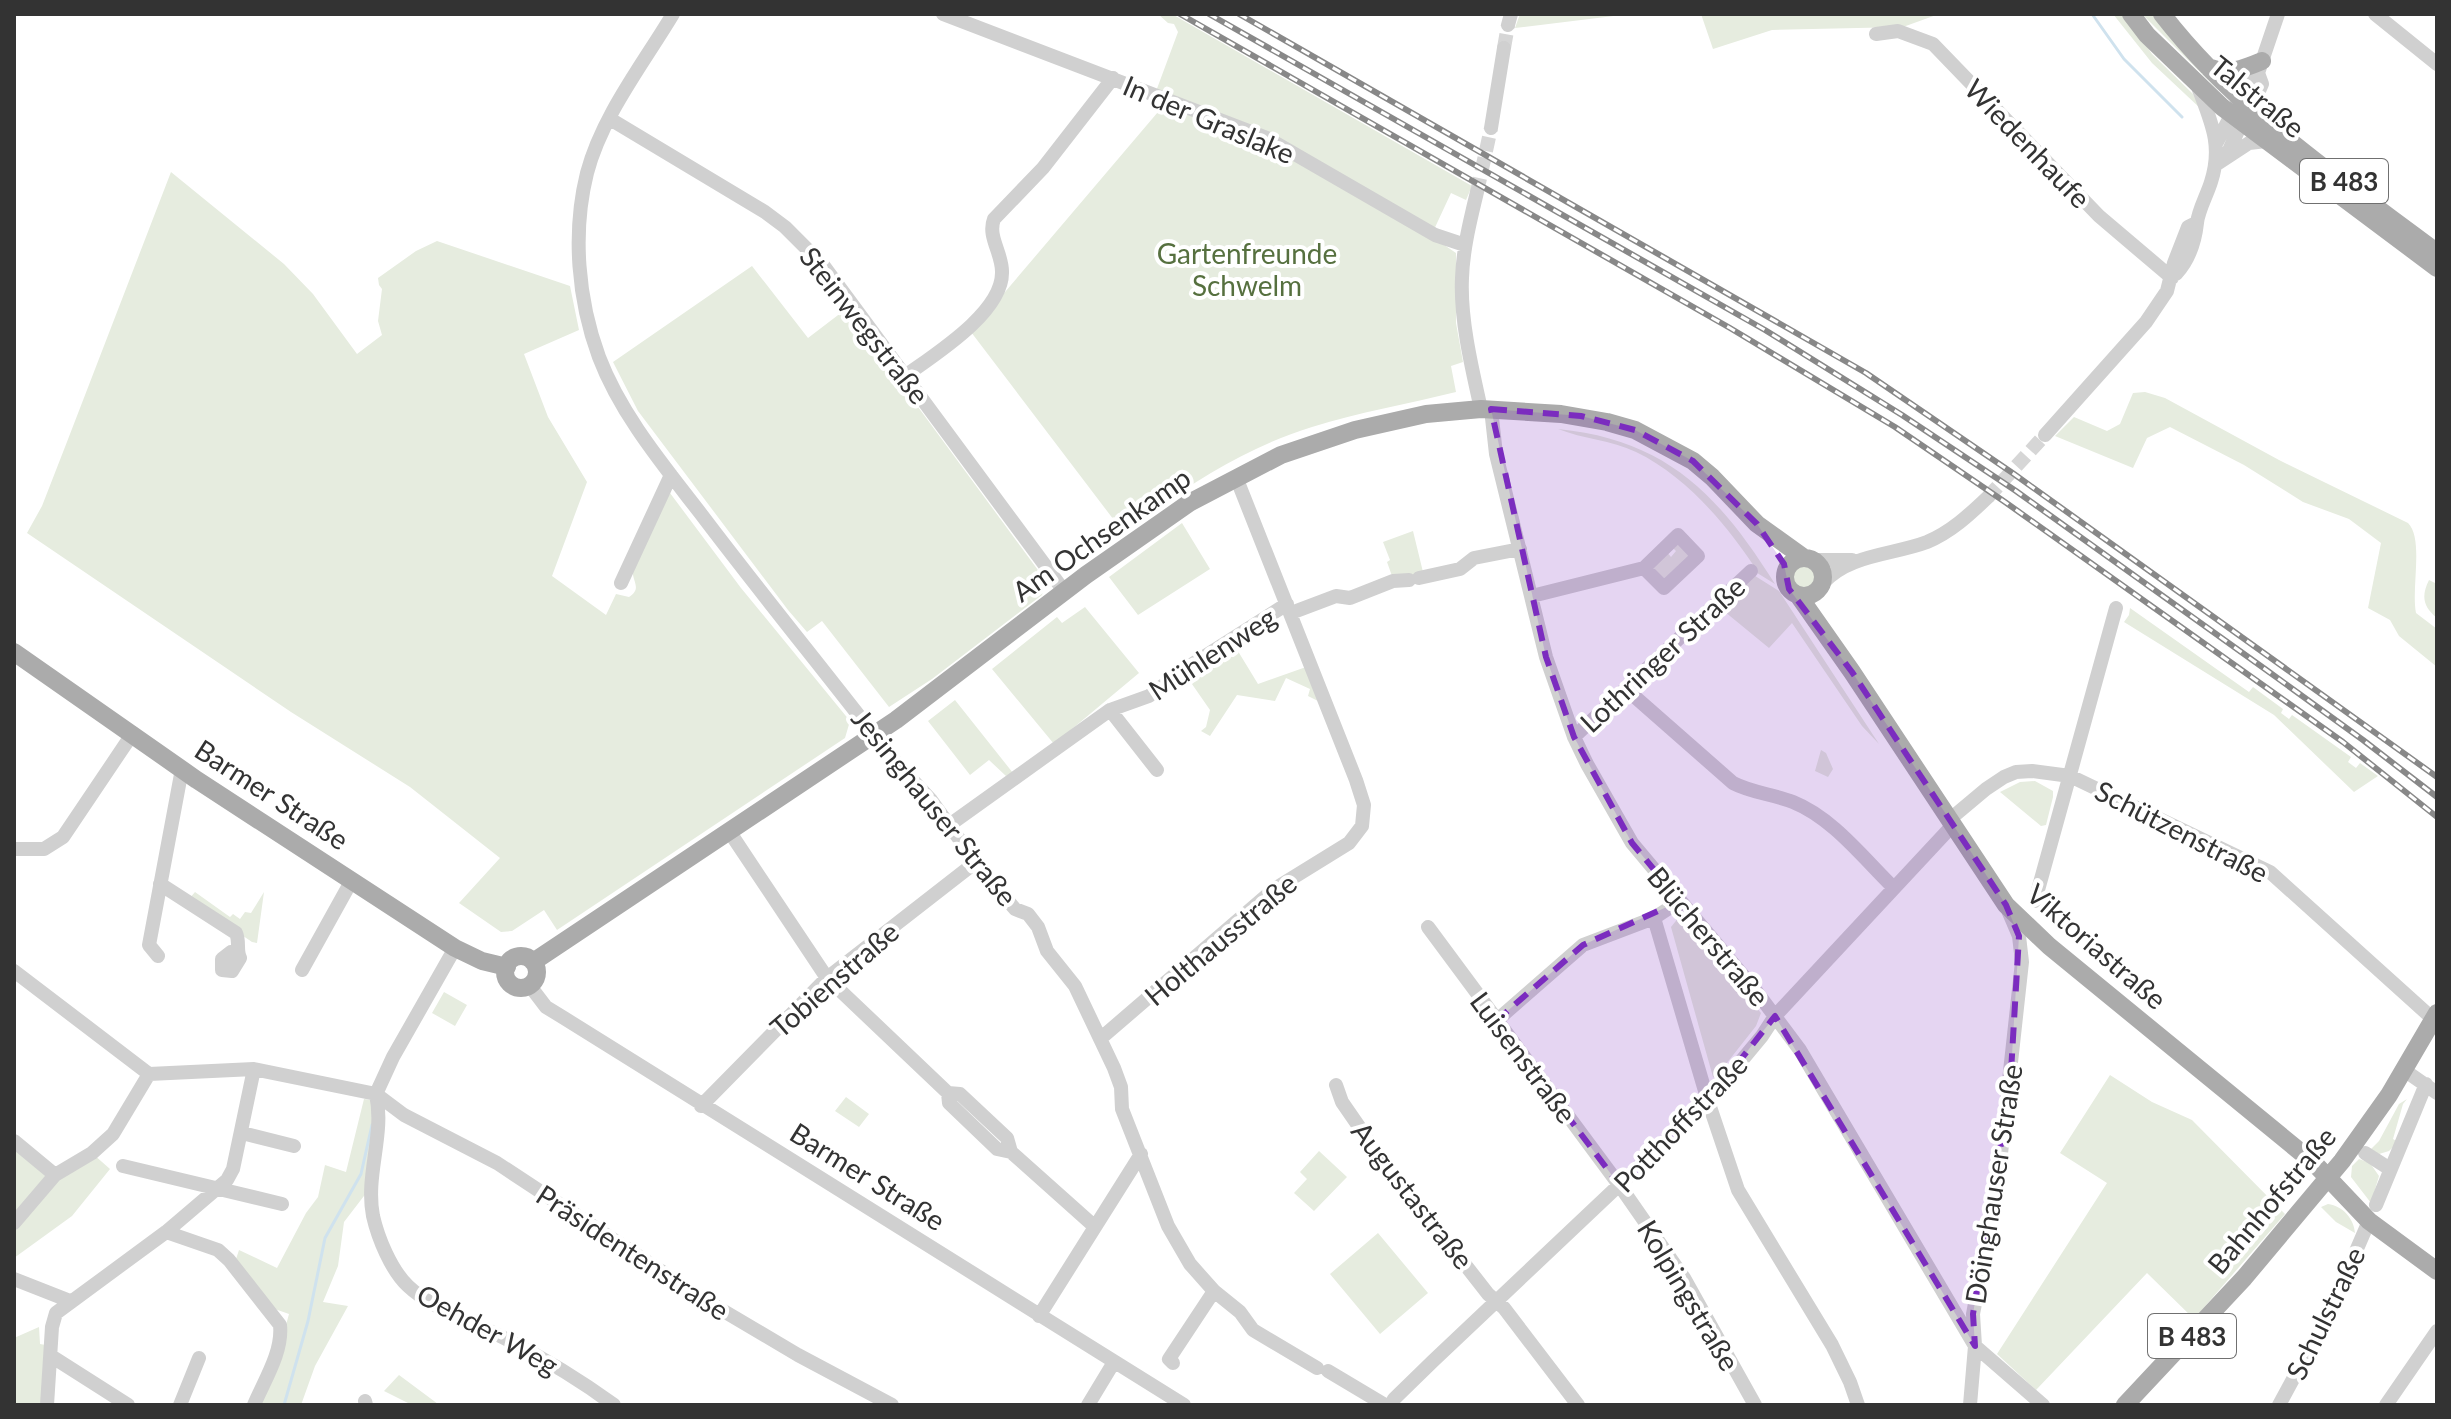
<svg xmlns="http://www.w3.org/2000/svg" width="2451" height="1419" viewBox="0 0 2451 1419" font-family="Lato,sans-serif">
  <rect width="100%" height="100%" fill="#fff"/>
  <path fill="#e6ecdf" d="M1158,14H1172L1191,25L1472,186L1466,200L1451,193L1431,236L1456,253V323L1463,362L1451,366L1456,392C1408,404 1359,412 1312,427C1243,448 1181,490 1123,532L971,332L1169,99L1155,94L1178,32L1174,24L1168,23Z
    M1520,14H1630L1515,28Z
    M1701,14H1939L1903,27L1772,30L1713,49Z
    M2113,14H2125L2152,54L2193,94L2201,109L2152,63Z
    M2142,14H2155L2218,90Z
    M171,172L284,264L313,294L357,354L382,335L378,321L382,289L379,285L378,278L416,251L437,241L570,286L579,330L524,354L548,417L587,482L552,576L606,615L616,594L629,597C643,588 631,581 633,569C636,553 662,510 670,493L741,588L850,721L845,738L557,930L544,910L512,931L501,932L459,903L500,858L410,787L291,712L27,533L42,506L65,447Z
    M752,266L808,338L846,309L1046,581L1042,595L932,679L889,707L822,621L807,632L788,610L638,411L613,362Z
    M2145,392L2165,398L2279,460L2408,523C2424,539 2411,588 2416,613L2437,629V667L2399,636L2390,620L2368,608L2381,543L2349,519L2303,502L2244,465L2170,427L2147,438L2133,468L2055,436L2074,417L2107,431L2120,424L2133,393Z
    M1558,429C1667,440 1719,495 1775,584L1754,571L1756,569C1726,524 1686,476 1636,452C1611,440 1583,439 1558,429Z
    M1182,523L1210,569L1138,615L1109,577Z
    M1413,531L1423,572L1418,575L1392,576L1387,562L1390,560L1383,542Z
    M1678,544L1690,556L1666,580L1650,567L1666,551L1671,557L1676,551L1671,546Z
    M1791 577a13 13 0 1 1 26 0a13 13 0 1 1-26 0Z
    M1752,574L1779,591L1879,744L1862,726L1792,623L1769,648L1719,607Z
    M2429,580L2437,584V618C2423,607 2421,596 2429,580Z
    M1085,607L1139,673L1054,744L992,669L1057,617L1062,623Z
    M2130,608L2249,692L2253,687L2283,709L2281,713L2289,719L2292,715L2351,757L2348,762L2356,768L2360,763L2378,776L2354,792L2274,715L2124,622L2129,615Z
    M1233,643L1258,684L1306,667L1320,702L1308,696L1310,689L1286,678L1275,701L1237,695L1210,736L1201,731L1206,727L1210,710L1185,674Z
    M955,700L1013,773L1006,776L989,760L970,775L928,721Z
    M1821,750L1826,753L1833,769L1828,777L1815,771Z
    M2035,781L2053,791V797L2046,825L2041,826L2000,792L2020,782Z
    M195,892L230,917L233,914L240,919L245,912L251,913L264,892L257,943L252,942L189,899Z
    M1679,917L1761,1013L1756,1026L1715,1078L1713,1077L1671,927Z
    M444,992L467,1005L455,1026L432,1013Z
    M2110,1075L2152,1102L2192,1120L2285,1214L2194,1319L2147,1273L2036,1390L1997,1354L2107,1183L2060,1153Z
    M846,1097L869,1114L859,1127L835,1111Z
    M364,1099L377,1101L367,1192L344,1222L338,1266L323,1302L348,1306L315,1366L301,1405H255L283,1336L289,1314L272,1308L235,1262L239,1250L277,1268L306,1213L318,1197L325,1165L346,1172Z
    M2407,1099L2403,1104L2393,1139L2398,1142L2389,1151L2379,1154L2370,1150L2379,1141L2399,1104Z
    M14,1142L54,1177L93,1154L110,1169L72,1216L14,1258Z
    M1319,1151L1347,1177L1314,1211L1294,1193L1307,1179L1300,1172Z
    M2359,1159L2370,1163L2379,1176L2371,1203L2351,1177L2352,1166Z
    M2328,1204C2343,1206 2354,1219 2355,1233L2336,1222L2321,1207Z
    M1378,1233L1428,1293L1380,1334L1330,1274Z
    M39,1327L40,1344L51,1346L47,1405H14V1338Z
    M399,1375L438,1404L440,1405H412L384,1391Z"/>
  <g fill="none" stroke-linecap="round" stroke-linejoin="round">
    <path stroke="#cfe2ee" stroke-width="3" d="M2092,14L2124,59L2182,117
      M284,1405L308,1321L325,1238L361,1174L372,1125"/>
    <path stroke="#d6d6d6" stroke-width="14" stroke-dasharray="14 7" stroke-linecap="butt" d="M1504,48L1508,25
      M1477,192L1491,128
      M1988,497L2045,435"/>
    <path stroke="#d0d0d0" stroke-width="14" d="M673,14C643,64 602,116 587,173C572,233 578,300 599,357C621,415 664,466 701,514C763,596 828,675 891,757L931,800L986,876L1015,909L1028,914L1038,927L1047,951L1075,986L1114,1068L1121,1087L1122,1109L1168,1226L1190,1264L1214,1291L1169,1359L1173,1363
      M943,14L1267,138L1435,235L1465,245
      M2375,14L2437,64
      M1508,25L1511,14
      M1876,34L1898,31L1933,44L2099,216L2172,278
      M2251,109L2262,84L2258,73
      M610,119L765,212L785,227L823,265L1064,591
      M1491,128L1504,48
      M2217,142L2247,85L2258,73L2278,14
      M2226,157L2242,122
      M2217,164L2249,143L2266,141
      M1477,192C1470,221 1463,249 1462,278C1460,319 1472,369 1481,409
      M2176,274C2189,260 2195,241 2197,223C2198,211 2207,195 2211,182C2223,145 2211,122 2198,87
      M905,376C934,355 1002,313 1002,273C1003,254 987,237 994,219L1043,168L1113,78
      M1491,409L1496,454L1546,657L1574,737L1587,764L1632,843L1756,991L1800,1050L1975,1346L2043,1405
      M2045,435L2146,322L2167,291L2174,263L2188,227L2196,223
      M1814,560H1852
      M1419,578L1460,569L1474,558L1520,549
      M621,583L671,475
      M1823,583C1849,554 1893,555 1927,542C1951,532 1969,515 1988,497
      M1532,596L1644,568L1664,588L1698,556L1678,535L1644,568
      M1291,613L1336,596L1350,598L1393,581L1409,580
      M1626,689L1733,783C1752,793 1773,794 1793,802C1833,818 1864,859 1894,888
      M1110,710L1157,770
      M1574,737L1751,571
      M1949,820L1986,789L2004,777L2016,772L2032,771L2070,776L2270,872L2433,1019
      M948,826L1110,710L1149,696L1185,669L1287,604
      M729,831L827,978L948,1093L949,1103L997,1149L1011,1152L1094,1226
      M14,849H44L63,837L133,733
      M160,884L236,933C240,942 236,950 240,958L232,971L222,970V959L231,952L237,953
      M2035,901L2116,608
      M1654,918L1708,1101L1738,1190L1832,1345L1850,1382L1858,1405
      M1428,927L1620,1186L1684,1278L1755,1405
      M158,956L149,945L182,769
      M302,970L352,880
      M14,971L149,1074L254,1069L376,1094L404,1115L497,1163L705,1300L798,1355L892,1405
      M530,986L546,1007L564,1018L1184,1405
      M1496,1021L1583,945L1654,918L1680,901
      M1100,1039L1273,890L1349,843L1362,826L1364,805L1356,780L1236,477
      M2404,1070L2437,1093
      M1336,1085L1342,1102L1371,1144L1488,1294L1504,1308L1578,1405
      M948,1093L960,1094L1007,1138L1011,1152
      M376,1094C385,1135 365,1175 373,1216C378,1238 391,1270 408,1286C431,1308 467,1319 494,1333C537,1354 576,1377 614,1405
      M376,1094L393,1057L455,948
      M701,1106L827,978L976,862
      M242,1133L294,1146
      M14,1141L55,1175
      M2365,1153L2390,1169
      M123,1166L282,1204
      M2376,1205L2426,1084
      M14,1223L55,1175L92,1153L113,1134L149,1074
      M166,1232L218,1250L229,1260L280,1325C283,1352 264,1381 254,1405
      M14,1279L70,1301
      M1214,1291L1240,1312L1253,1330L1317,1368
      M1039,1316L1141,1154
      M51,1356L128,1405
      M1328,1371L1385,1405
      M365,1401L366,1405
      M47,1405L52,1327L56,1313L166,1232L227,1180L233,1169L254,1069
      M180,1405L199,1358
      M1088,1405L1114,1362
      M1391,1405L1394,1399L1433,1361L1708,1101L1762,1036L1775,1016L1952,826
      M1970,1405L1975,1346L1973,1314L1997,1190L2022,962L2019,936L2007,908
      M2279,1405L2331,1309L2369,1221
      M2386,1405L2437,1331"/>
    <path stroke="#ababab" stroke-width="18" d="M2131,14L2147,35L2222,107L2437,268
      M2162,14C2236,110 2339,179 2435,251
      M2208,67C2228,75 2243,69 2262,61
      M1785 577a19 19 0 1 1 38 0a19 19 0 1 1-38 0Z
      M1798,595L1852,672L2006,905L2049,946L2314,1163L2369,1221L2437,1271
      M14,652L197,780L455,948L482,961L507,967
      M505 972a16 16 0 1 1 32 0a16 16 0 1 1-32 0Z
      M533,962L896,720L1086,575L1189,503L1281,455L1355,430L1426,414L1481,409L1561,414L1607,422L1635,430L1693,461L1712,477L1757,524L1803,557
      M2125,1405L2244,1278L2342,1161L2389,1095L2437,1013"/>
    <g stroke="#888" stroke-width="6">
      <path id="rail" d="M1180,14L1730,328L1895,427L2005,502L2343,742L2437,817
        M1209,14L1765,330L1902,415L2016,491L2265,669L2363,740L2437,797
        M1239,14L1866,373L2014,474L2437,777"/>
    </g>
    <use href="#rail" stroke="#fff" stroke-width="3" stroke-dasharray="9" stroke-linecap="butt"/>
  </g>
  <path fill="#7b2cbf" fill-opacity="0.2" stroke="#7b2cbf" stroke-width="6" stroke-dasharray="16 10" stroke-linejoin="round" d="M1491,409L1581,416L1635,430L1693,461L1757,524L1784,564L1789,589L1852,672L2006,905L2019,936L2010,1089L1973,1314L1975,1346L1775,1016L1708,1101L1620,1186L1496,1021L1583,945L1680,901L1632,843L1574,737L1546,657Z"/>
  <g text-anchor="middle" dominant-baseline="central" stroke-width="8" stroke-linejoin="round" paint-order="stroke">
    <g fill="#fff" stroke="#707070" stroke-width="2">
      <rect x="2300" y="159" width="88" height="44" rx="6"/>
      <rect x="2148" y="1314" width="88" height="44" rx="6"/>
    </g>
    <g font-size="26" font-weight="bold" fill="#333">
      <text x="2344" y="181">B 483</text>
      <text x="2192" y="1336">B 483</text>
    </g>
    <g font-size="28" fill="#333" stroke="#fff">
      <text transform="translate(2258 96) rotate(39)">Talstraße</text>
      <text transform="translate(1209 119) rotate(23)">In der Graslake</text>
      <text transform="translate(2028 143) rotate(46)">Wiedenhaufe</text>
      <text transform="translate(865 325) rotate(52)">Steinwegstraße</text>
      <text transform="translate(1101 534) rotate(-35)">Am Ochsenkamp</text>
      <text transform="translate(1212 653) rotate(-33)">Mühlenweg</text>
      <text transform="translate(1662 654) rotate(-43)">Lothringer Straße</text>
      <text transform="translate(272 794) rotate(33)">Barmer Straße</text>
      <text transform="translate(935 807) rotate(51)">Jesinghauser Straße</text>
      <text transform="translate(2182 831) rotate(27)">Schützenstraße</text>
      <text transform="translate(1709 936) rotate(50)">Blücherstraße</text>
      <text transform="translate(1220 939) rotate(-40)">Holthausstraße</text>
      <text transform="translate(2097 946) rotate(41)">Viktoriastraße</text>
      <text transform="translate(834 979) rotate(-41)">Tobienstraße</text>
      <text transform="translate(1524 1057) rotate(53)">Luisenstraße</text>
      <text transform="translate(1680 1123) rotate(-46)">Potthoffstraße</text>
      <text transform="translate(868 1176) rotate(32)">Barmer Straße</text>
      <text transform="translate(1993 1184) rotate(-81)">Döinghauser Straße</text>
      <text transform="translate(1413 1195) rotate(52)">Augustastraße</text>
      <text transform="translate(2271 1200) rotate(-50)">Bahnhofstraße</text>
      <text transform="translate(633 1252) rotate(33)">Präsidentenstraße</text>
      <text transform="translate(1689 1295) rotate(59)">Kolpingstraße</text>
      <text transform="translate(2325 1313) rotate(-64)">Schulstraße</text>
      <text transform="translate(488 1329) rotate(29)">Oehder Weg</text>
    </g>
    <g font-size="28" fill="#56703f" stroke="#fff">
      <text x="1247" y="253">Gartenfreunde<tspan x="1247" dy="32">Schwelm</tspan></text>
    </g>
  </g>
  <rect width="2451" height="1419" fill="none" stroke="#333333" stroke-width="32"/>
</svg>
